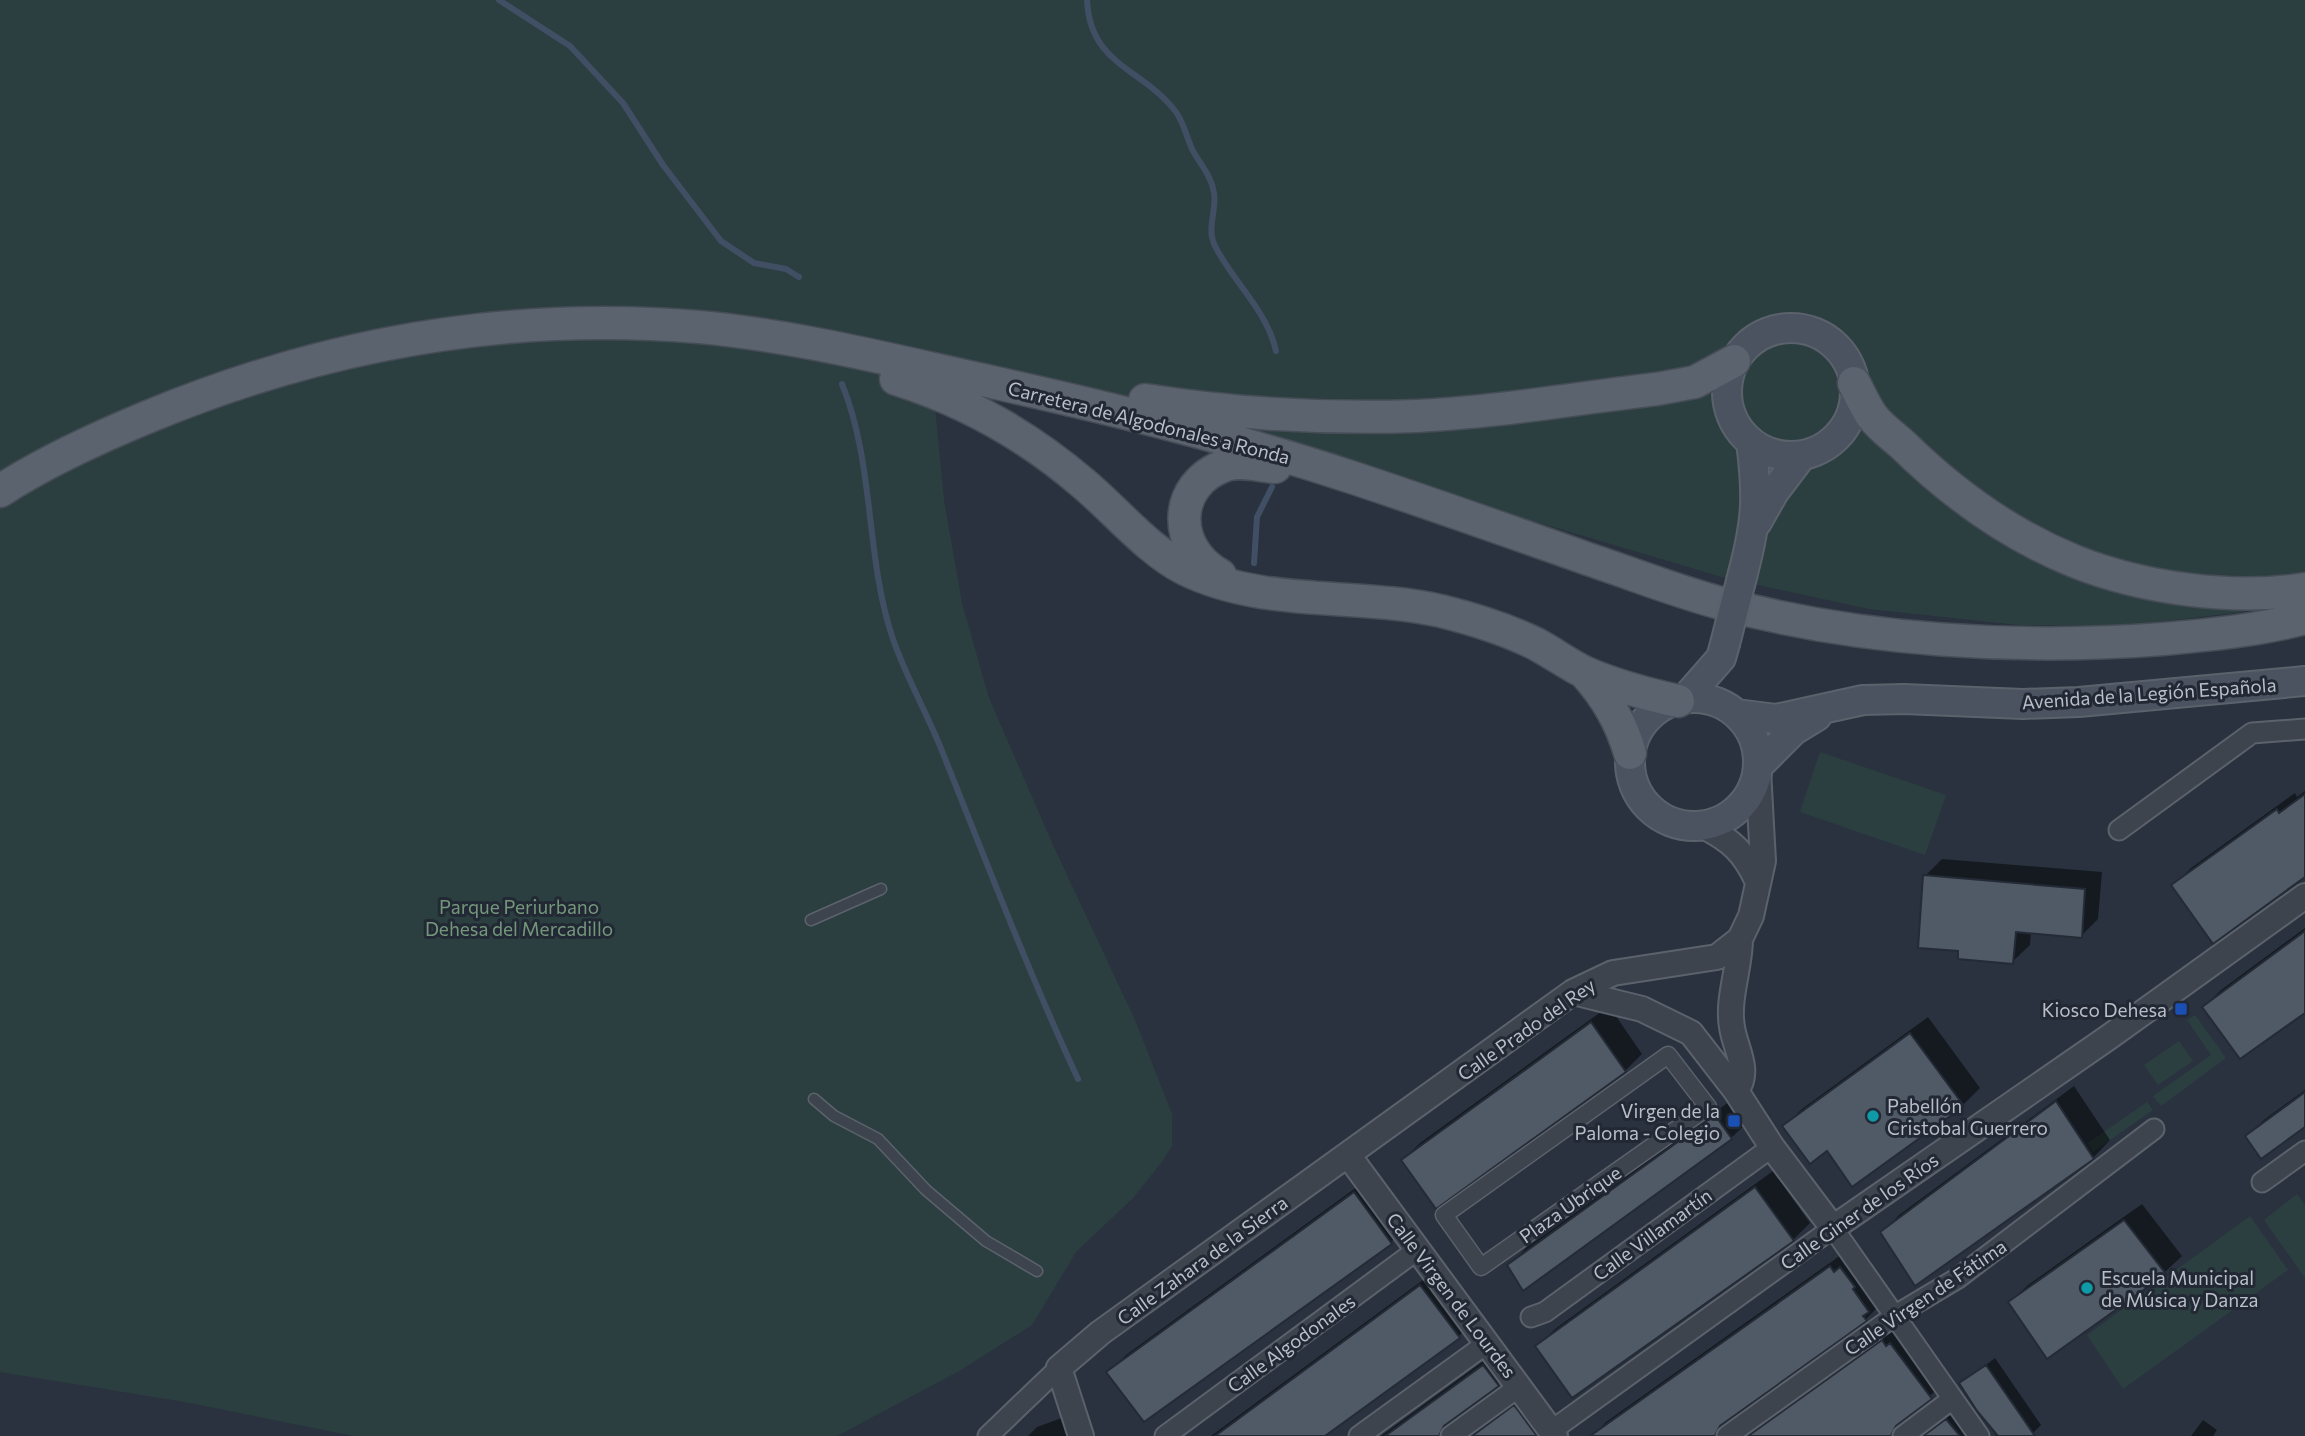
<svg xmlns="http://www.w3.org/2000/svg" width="2305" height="1436" viewBox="0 0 2305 1436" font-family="Commissioner,sans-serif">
  <rect width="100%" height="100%" fill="#29323e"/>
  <path fill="#2c3f40" d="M0,0H2305V598L2243,612L2121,626L2019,625L1869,609L1722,577L1540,523L930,356L944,500L962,603L989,698L1053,845L1135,1020L1172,1114V1146L1161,1163L1133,1198L1076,1252L1032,1325L961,1370L837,1436H354L185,1402L0,1372Z
    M1820,752L1946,795L1925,855L1800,812Z
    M2195,1015L2226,1058L2161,1106L2153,1096L2211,1055L2187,1020Z
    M2179,1041L2193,1061L2158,1085L2144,1065Z
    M2147,1102L2153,1110L2093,1152L2088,1143Z
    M2297,1194L2305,1205V1278L2264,1220Z
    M2250,1216L2288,1270L2123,1389L2087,1335Z"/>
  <path fill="#0007" d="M2305,791V873L2174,885L2191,868L2295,793L2297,797Z
    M1942,859L2102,872L2098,919L2081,936L2031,932L2030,945L2012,962L1960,949L1925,876Z
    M2305,928V1011L2204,1007L2221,990Z
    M1609,1006L1642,1054L1625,1071L1403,1160L1420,1143Z
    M1928,1017L1980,1088L1963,1105L1828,1149L1784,1126L1802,1109Z
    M2074,1086L2110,1140L2093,1158L1916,1284L1882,1233L1899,1215Z
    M2305,1090V1125L2247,1136L2265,1119Z
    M1733,1099L1749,1121L1731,1138L1524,1288L1509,1266L1526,1248Z
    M1773,1171L1810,1223L1793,1240L1538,1346L1555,1329Z
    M1372,1176L1408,1225L1391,1242L1109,1372L1126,1355Z
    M2142,1204L2182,1256L2164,1273L2010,1302L2028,1285Z
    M1848,1250L1882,1303L1865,1320L1733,1415L1734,1427L1746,1432L1753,1429L1899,1325L1948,1380L1909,1414L1910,1427L1922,1432L1929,1430L1964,1403L1990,1436H1592L1606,1422Z
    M1438,1269L1476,1319L1459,1336L1322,1436H1211Z
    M1500,1349L1515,1368L1498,1385L1457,1415L1458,1427L1464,1431L1476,1430L1532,1390L1567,1436H1381Z
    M1995,1358L2041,1425L2030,1436H1996L1961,1384Z
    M1067,1416L1076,1436H1028L1037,1427Z
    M2203,1420L2217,1430L2213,1436H2191Z"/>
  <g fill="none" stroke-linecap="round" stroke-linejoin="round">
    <path stroke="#414f65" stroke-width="6" d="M499,0L570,46L623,103L663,165L721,241L754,263L786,269L799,277
      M1087,0C1090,66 1143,68 1176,112C1184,123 1187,139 1193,151C1201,165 1212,177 1214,193C1217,211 1206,228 1215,246C1233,282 1267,310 1276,351
      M842,384C875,465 865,557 893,639C906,677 927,713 942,751C986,861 1028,971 1078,1079
      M1254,563L1257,517L1272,487"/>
  </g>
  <path fill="#505966" stroke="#242b36" stroke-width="2" d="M2305,794V877L2213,944L2171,885L2277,809L2279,813Z
    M1923,875L2085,889L2082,938L2016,932L2013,964L1958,959V951L1918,948Z
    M2305,931V1013L2240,1059L2202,1007Z
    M1591,1022L1626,1072L1436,1209L1401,1160Z
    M1910,1033L1964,1106L1852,1187L1827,1151L1810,1164L1782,1126Z
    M2305,1092V1127L2261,1159L2245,1136Z
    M2056,1101L2094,1159L1915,1286L1880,1232Z
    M1715,1115L1732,1139L1523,1291L1507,1265Z
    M1755,1187L1794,1241L1572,1398L1535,1346Z
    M1354,1192L1392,1244L1144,1422L1106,1372Z
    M2124,1220L2166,1274L2047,1359L2008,1302Z
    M1830,1266L1834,1272L1840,1267L1855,1287L1853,1289L1869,1312L1863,1316L1867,1321L1720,1426L1715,1436H1590Z
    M1420,1285L1460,1338L1325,1436H1215Z
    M1882,1340L1886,1346L1890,1343L1932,1399L1896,1426L1891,1436H1748Z
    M1483,1365L1499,1386L1444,1426L1439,1436H1385Z
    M1986,1365L2015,1407L2035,1436H1998L1977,1411L1959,1383Z
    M1514,1405L1537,1436H1472Z
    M1946,1419L1960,1436H1923Z"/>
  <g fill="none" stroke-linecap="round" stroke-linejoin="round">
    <g stroke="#5b626c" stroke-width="13">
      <path id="service" d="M811,920L881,889
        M814,1099L834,1116L878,1139L926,1190L986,1241L1037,1271"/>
    </g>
    <g stroke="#5b626c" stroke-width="19">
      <path id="pedestrian" d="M1668,1055L1708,1107L1481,1267L1444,1215Z"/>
    </g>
    <g stroke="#5b626c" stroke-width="23">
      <path id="minor" d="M2119,830L2252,733L2305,729
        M2262,1182L2305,1151
        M1531,1317L1545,1312L1772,1147
        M1551,1431L1833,1228L1979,1436
        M988,1436L1059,1368
        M1165,1436L1417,1250
        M1359,1436L1486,1344
        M1451,1436L1520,1386
        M1727,1436L1896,1315L1958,1278L2154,1129
        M1903,1436L1951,1400"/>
    </g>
    <g stroke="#5b626c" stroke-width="28">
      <path id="tertiary" d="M1703,826C1731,840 1744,852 1757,880
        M1573,992L1642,1009L1691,1033L1736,1091L1772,1147L1833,1228L2109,1037L2305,896
        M1736,1091C1751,1070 1735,1049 1732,1027C1727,999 1740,968 1740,939
        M1348,1155L1555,1436
        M1081,1436L1059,1368L1100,1333L1573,992L1613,973L1717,957L1740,939L1751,916L1763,861L1758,770"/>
    </g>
    <g stroke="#5b626c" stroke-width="32">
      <path id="secondary" d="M1727 392a64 64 0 1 1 128 0a64 64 0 1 1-128 0Z
        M1757,522L1774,492L1802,455
        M1743,573C1757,520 1758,496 1751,442
        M1630 762a64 64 0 1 1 128 0a64 64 0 1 1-128 0Z
        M1685,699L1721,658L1725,644
        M1737,714L1776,719L1863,700L1904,699L2023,704L2079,702L2305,681
        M1758,766L1794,730L1817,716"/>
    </g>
    <g stroke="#464d57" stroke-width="35">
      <path id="primary" d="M896,379C967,401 1027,435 1084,484C1116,511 1148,550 1185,569C1264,608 1357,592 1441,611C1473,619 1506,629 1536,644C1553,653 1569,665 1586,673C1616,686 1646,694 1678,701
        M1854,383C1860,394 1865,406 1872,416C1880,427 1893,436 1903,445C1952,493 2010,535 2074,561C2141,588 2234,601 2305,589
        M1145,400C1235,414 1327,419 1417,416C1497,412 1578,398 1657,389L1695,382L1734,361
        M0,491C46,461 99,437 150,416C324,344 509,311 699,327C798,336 895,361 992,382C1113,409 1233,438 1351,477C1430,503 1509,531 1588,559C1633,574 1678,592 1724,604C1863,641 2020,650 2163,639C2210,635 2259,630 2305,618
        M1220,575C1172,549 1171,484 1226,465C1243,460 1258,466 1275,467
        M1585,673C1607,698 1621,722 1630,753"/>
    </g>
    <use href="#service" stroke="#3d444e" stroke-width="10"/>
    <use href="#pedestrian" stroke="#3d444e" stroke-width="16"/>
    <use href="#minor" stroke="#3d444e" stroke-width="19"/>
    <use href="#tertiary" stroke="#3d444e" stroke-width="24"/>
    <use href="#secondary" stroke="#4b5361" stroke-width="28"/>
    <use href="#primary" stroke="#5b636e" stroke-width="32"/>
    <g stroke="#5b626c" stroke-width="32" stroke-linecap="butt">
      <path id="secondary-bridge" d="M1725,644L1743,573"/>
    </g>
    <use href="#secondary-bridge" stroke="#4b5361" stroke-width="28"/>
  </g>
  <g fill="#1a4fb4" stroke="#222934" stroke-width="2.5">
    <rect x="2174" y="1002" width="14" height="14" rx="3.5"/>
    <rect x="1727" y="1114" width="14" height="14" rx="3.5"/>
  </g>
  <g fill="#0f9aa8" stroke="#222934" stroke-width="2.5">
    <circle cx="1873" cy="1116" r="7"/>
    <circle cx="2087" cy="1288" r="7"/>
  </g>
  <g text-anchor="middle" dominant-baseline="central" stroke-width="6" stroke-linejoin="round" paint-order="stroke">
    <g font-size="19" fill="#b9bfc9" stroke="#222934">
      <text transform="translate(1149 422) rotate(14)">Carretera de Algodonales a Ronda</text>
      <text transform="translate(2149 693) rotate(-4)">Avenida de la Legión Española</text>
      <text transform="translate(1526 1029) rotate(-35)">Calle Prado del Rey</text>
      <text transform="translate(1570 1204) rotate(-35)">Plaza Ubrique</text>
      <text transform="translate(1859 1211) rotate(-35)">Calle Giner de los Ríos</text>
      <text transform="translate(1652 1234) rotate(-36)">Calle Villamartín</text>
      <text transform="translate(1202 1260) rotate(-36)">Calle Zahara de la Sierra</text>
      <text transform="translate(1452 1295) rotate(53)">Calle Virgen de Lourdes</text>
      <text transform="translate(1925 1297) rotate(-34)">Calle Virgen de Fátima</text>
      <text transform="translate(1291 1343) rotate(-36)">Calle Algodonales</text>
    </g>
    <g font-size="19" fill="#74977c" stroke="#222934">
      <text x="519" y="906">Parque Periurbano<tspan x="519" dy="22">Dehesa del Mercadillo</tspan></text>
    </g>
    <g font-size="19" fill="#b9bfc9" stroke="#222934" text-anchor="end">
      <text x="2167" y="1009">Kiosco Dehesa</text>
      <text x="1887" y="1105" text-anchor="start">Pabellón<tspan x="1887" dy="22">Cristobal Guerrero</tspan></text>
      <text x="1720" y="1110">Virgen de la<tspan x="1720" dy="22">Paloma - Colegio</tspan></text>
      <text x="2101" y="1277" text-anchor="start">Escuela Municipal<tspan x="2101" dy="22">de Música y Danza</tspan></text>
    </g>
  </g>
</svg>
